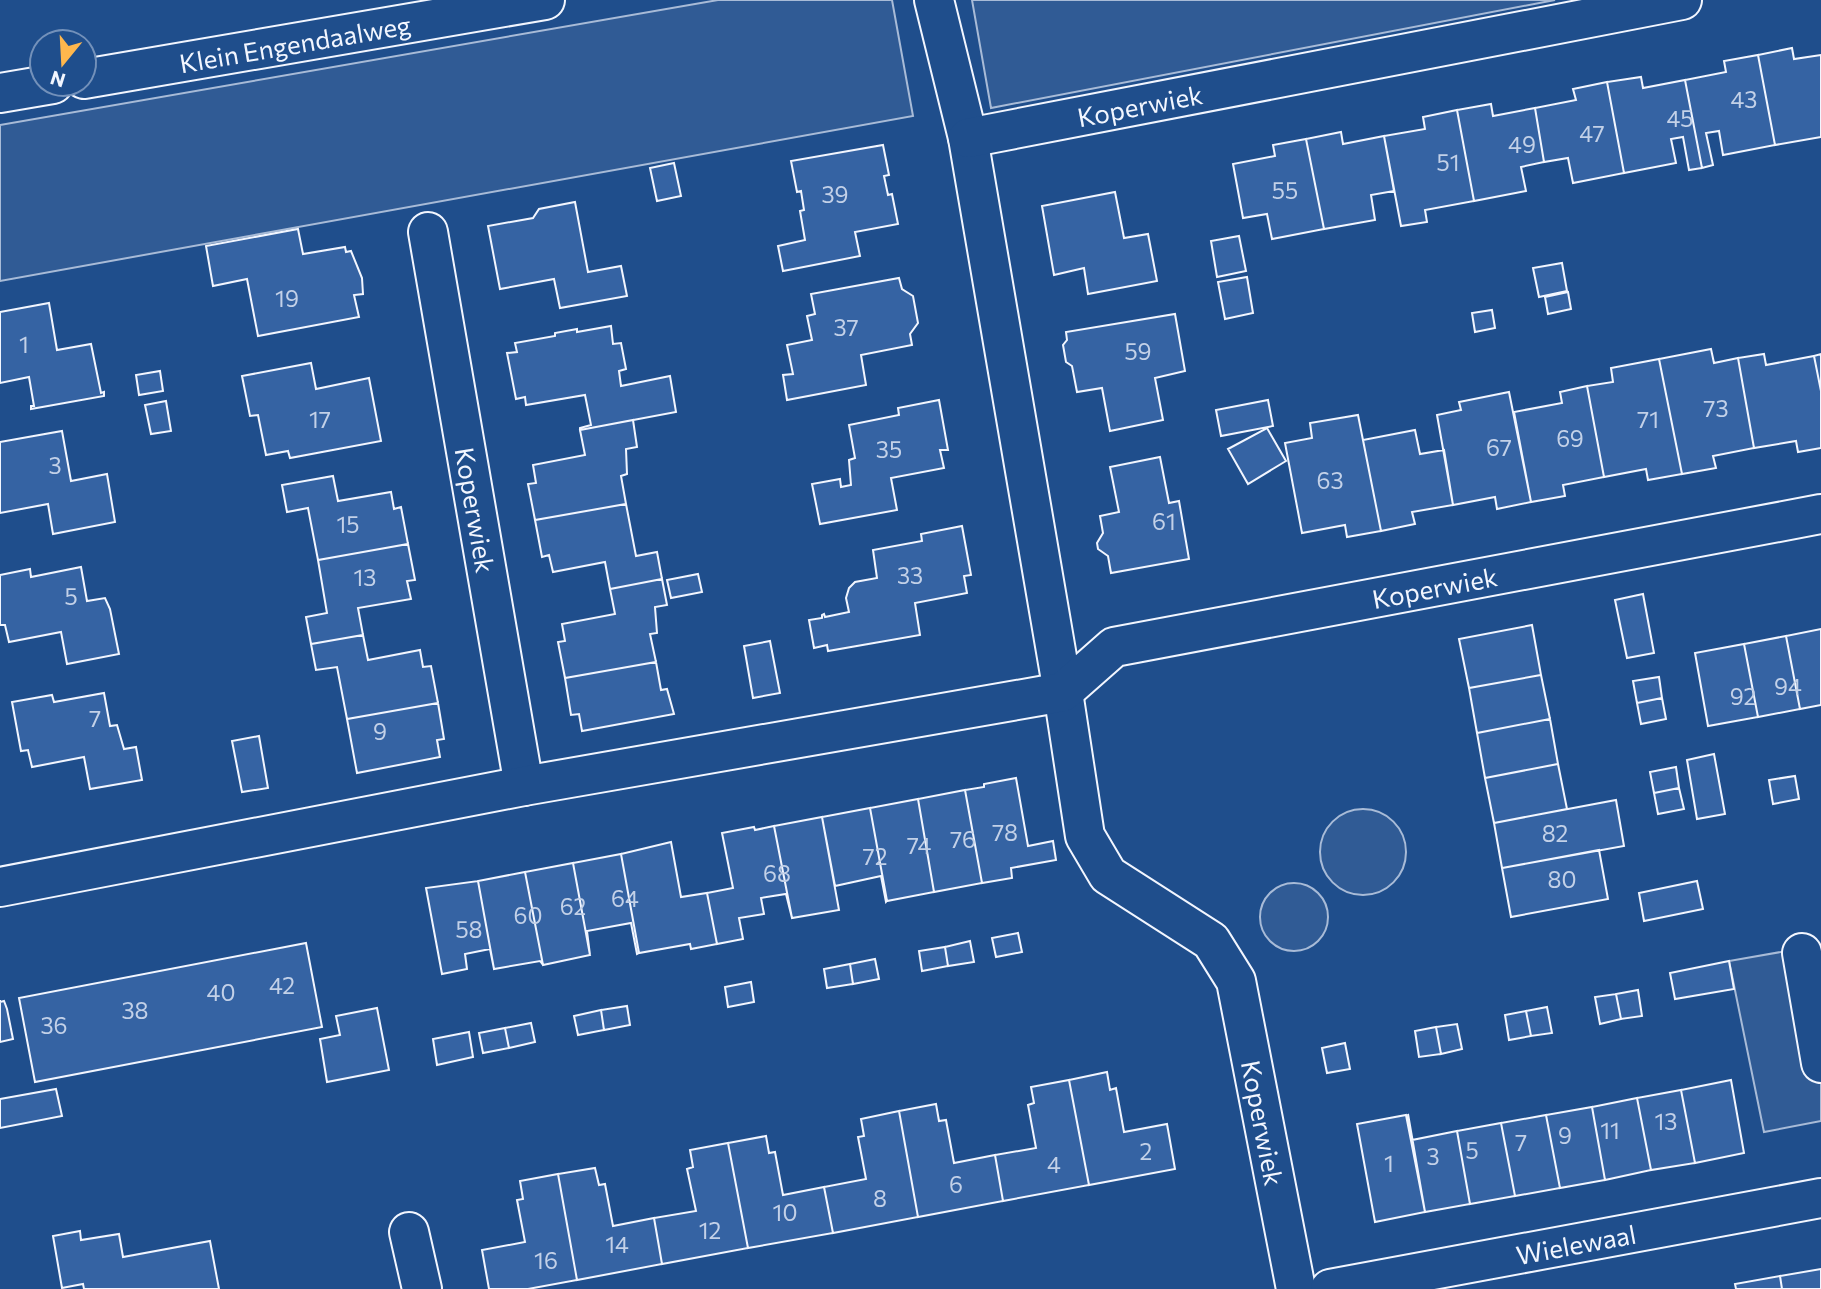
<svg xmlns="http://www.w3.org/2000/svg" width="1821" height="1289" viewBox="0 0 1821 1289" font-family="Commissioner,sans-serif">
  <rect width="100%" height="100%" fill="#1f4e8c"/>
  <path fill="#305b95" stroke="#a8bbd7" stroke-width="2" d="M718,0H892L913,116L0,281V125Z
    M972,0H1555L991,108Z
    M1320 852a43 43 0 1 1 86 0a43 43 0 1 1-86 0Z
    M1260 917a34 34 0 1 1 68 0a34 34 0 1 1-68 0Z
    M1821,945V1121L1764,1132L1729,961Z"/>
  <path fill="#3563a3" stroke="#f2f6ff" stroke-width="2" d="M1792,48L1794,59L1821,55V137L1775,145L1758,55Z
    M1758,55L1775,145L1723,155L1719,131L1706,133L1713,165L1702,168L1685,80L1726,72L1724,61Z
    M1641,77L1643,88L1685,80L1702,168L1689,170L1683,137L1671,139L1676,163L1624,173L1607,82Z
    M1607,82L1624,173L1573,183L1568,158L1544,162L1535,108L1576,100L1573,89Z
    M1491,104L1493,116L1535,108L1544,162L1521,167L1526,191L1474,201L1457,110Z
    M1457,110L1474,201L1425,210L1427,222L1401,226L1384,136L1425,129L1423,117Z
    M1341,132L1343,144L1384,136L1394,191L1371,195L1375,220L1324,229L1306,139Z
    M1306,139L1324,229L1272,239L1267,214L1243,218L1233,164L1275,156L1273,145Z
    M883,145L889,175L884,176L888,195L892,194L898,224L855,232L860,256L783,271L778,246L805,240L800,211L804,210L801,191L797,192L791,161Z
    M674,163L681,196L657,201L650,168Z
    M1115,192L1124,238L1148,234L1157,281L1088,294L1084,268L1054,275L1042,206Z
    M575,202L588,272L621,266L627,296L560,308L554,279L500,289L488,226L533,218L539,209Z
    M298,229L303,254L345,247L346,252L351,251L362,278L363,294L354,295L359,317L258,336L247,279L213,286L206,246Z
    M1239,236L1246,271L1217,277L1211,241Z
    M1562,263L1567,291L1539,297L1533,268Z
    M1247,277L1253,313L1225,319L1218,282Z
    M899,278L902,289L913,296L918,323L910,334L912,345L861,355L866,385L787,400L783,375L793,374L787,345L812,340L807,316L815,314L811,294Z
    M1568,292L1571,309L1548,314L1545,297Z
    M49,303L57,350L91,344L101,393L104,392V396L31,409V406H34L29,377L0,383V312Z
    M1492,310L1495,328L1475,332L1472,313Z
    M1175,314L1185,371L1155,378L1163,420L1110,431L1102,388L1077,392L1072,366L1066,362L1063,345L1067,340L1066,332Z
    M611,326L613,344L621,343L626,369L619,371L621,386L670,376L676,412L580,430V428L591,425L585,395L526,405L525,397L516,399L507,353L517,352L515,343L555,336V333L577,329V332Z
    M1711,349L1714,363L1738,358L1754,448L1713,456L1716,468L1682,474L1659,359Z
    M1764,354L1766,365L1814,356L1821,391V448L1798,452L1796,441L1754,448L1738,358Z
    M1821,354V391L1814,356Z
    M1659,359L1682,474L1648,480L1646,469L1604,477L1587,386L1613,382L1611,368Z
    M311,363L316,389L369,378L381,441L290,458L288,451L266,455L258,415L250,416L242,376Z
    M160,371L163,391L139,395L136,375Z
    M1587,386L1604,477L1563,485L1565,496L1531,502L1514,412L1562,403L1560,392Z
    M1509,392L1531,502L1497,509L1495,497L1453,505L1437,415L1461,410L1459,402Z
    M939,400L948,450H940L944,468L891,478L897,510L820,524L812,484L840,479L841,487L851,485L849,460L855,458L849,425L899,415L898,408Z
    M1268,400L1273,426L1221,436L1216,410Z
    M166,401L171,431L151,434L145,405Z
    M1358,415L1381,531L1347,537L1345,525L1302,533L1285,443L1312,438L1310,423Z
    M633,420L637,447L626,449L627,474L621,476L626,504L535,520L528,484L536,483L533,465L585,455L580,430Z
    M1267,428L1286,461L1248,484L1228,449Z
    M1415,430L1420,454L1444,450L1453,505L1412,512L1415,524L1381,531L1363,440Z
    M62,431L71,481L107,474L115,522L53,534L48,504L0,513V442Z
    M1160,457L1169,503L1179,501L1189,559L1111,573L1108,556L1098,549L1097,543L1103,533L1100,516L1119,512L1110,467Z
    M333,476L338,501L391,492L394,509L401,507L408,544L318,560L308,508L287,512L282,485Z
    M626,504L636,556L657,552L662,579L610,589L605,562L553,572L549,555L542,557L535,520Z
    M962,526L971,575L964,576L967,593L915,603L920,635L828,651L827,645L814,648L809,620L822,618V615L824,614L825,617L849,612L846,598L849,588L855,582L877,578L873,550L922,541L921,534Z
    M408,544L415,580L407,581L411,599L358,608L363,635L311,644L306,617L327,613L318,560Z
    M81,567L87,601L105,598L110,609L119,654L67,664L61,632L9,642L5,625H0V575L30,569L31,577Z
    M698,574L702,592L671,598L667,580Z
    M662,579L667,605L655,607L657,633L650,634L656,662L565,678L558,642L565,641L562,624L615,614L610,589Z
    M1643,594L1654,653L1627,658L1615,600Z
    M1532,625L1541,675L1469,688L1459,639Z
    M1821,629V705L1800,709L1786,636Z
    M363,635L368,660L420,650L423,667L431,666L438,703L347,719L337,667L316,670L311,644Z
    M1786,636L1800,709L1758,717L1744,644Z
    M770,641L780,693L753,698L744,646Z
    M1744,644L1758,717L1708,726L1695,653Z
    M656,662L661,690L667,689L674,714L582,731L579,714L571,715L565,678Z
    M1541,675L1550,719L1477,733L1469,688Z
    M1659,677L1662,698L1637,703L1633,681Z
    M104,693L110,726L117,725L124,749L136,747L142,780L90,789L84,757L32,767L28,750L21,751L12,702L52,695L54,702Z
    M1662,698L1666,719L1641,724L1637,703Z
    M438,703L444,739L437,740L440,757L357,773L347,719Z
    M1550,719L1558,764L1485,778L1477,733Z
    M259,736L268,788L242,792L232,741Z
    M1714,754L1725,814L1697,819L1687,760Z
    M1558,764L1567,809L1494,823L1485,778Z
    M1676,767L1679,788L1654,793L1650,772Z
    M1795,776L1799,799L1773,804L1769,780Z
    M1016,778L1028,846L1053,841L1056,860L1011,868L1012,878L982,883L965,790L984,787V784Z
    M1679,788L1684,809L1658,814L1654,793Z
    M965,790L982,883L934,892L918,799Z
    M918,799L934,892L887,901L870,808Z
    M1616,800L1624,846L1502,868L1494,823Z
    M870,808L887,901L886,902L881,876L835,886L822,817Z
    M822,817L839,910L792,918L774,826Z
    M774,826L792,918L786,894L761,898L764,914L739,918L743,939L717,944L707,893L733,888L722,833L754,827L755,830Z
    M671,842L681,897L707,893L717,944L691,949L690,944L639,953L621,854Z
    M1599,850L1608,899L1511,917L1502,868Z
    M621,854L639,953L637,954L631,923L587,931L590,955L573,863Z
    M573,863L590,955L543,965L525,872Z
    M525,872L543,965L540,961L494,969L478,881Z
    M478,881L494,969L490,949L465,954L467,969L442,974L426,888Z
    M1697,881L1703,909L1644,921L1639,893Z
    M1018,933L1022,952L996,957L992,938Z
    M970,941L974,962L948,966L945,947Z
    M306,943L322,1027L35,1082L19,998Z
    M945,947L948,966L922,971L919,951Z
    M875,959L879,979L853,984L850,964Z
    M1729,961L1734,989L1675,999L1670,973Z
    M850,964L853,984L827,988L824,969Z
    M751,982L754,1002L728,1007L725,987Z
    M1638,990L1642,1016L1621,1019L1616,994Z
    M1616,994L1621,1019L1600,1024L1595,997Z
    M0,1000V1002L4,1001L7,1009L13,1039L0,1042Z
    M627,1006L630,1025L604,1030L601,1010Z
    M1547,1007L1552,1033L1531,1036L1526,1011Z
    M377,1008L389,1070L327,1082L320,1039L340,1035L336,1016Z
    M601,1010L604,1030L578,1035L574,1016Z
    M1526,1011L1531,1036L1509,1040L1505,1015Z
    M531,1023L535,1042L509,1048L505,1028Z
    M1457,1024L1462,1049L1441,1054L1436,1027Z
    M1436,1027L1441,1054L1419,1057L1415,1031Z
    M505,1028L509,1048L483,1053L479,1033Z
    M469,1032L473,1057L437,1065L433,1039Z
    M1345,1043L1350,1069L1327,1073L1322,1048Z
    M1107,1072L1110,1090L1116,1088L1124,1132L1167,1124L1175,1169L1089,1185L1069,1080Z
    M1069,1080L1089,1185L1003,1201L995,1155L1036,1148L1028,1105L1034,1103L1031,1087Z
    M1731,1080L1744,1153L1695,1163L1681,1090Z
    M56,1089L62,1116L0,1128V1099Z
    M1681,1090L1695,1163L1651,1170L1637,1098Z
    M1637,1098L1651,1170L1605,1180L1592,1107Z
    M936,1104L939,1121L946,1120L954,1163L995,1155L1003,1201L918,1217L899,1111Z
    M1592,1107L1605,1180L1560,1188L1546,1115Z
    M899,1111L918,1217L833,1233L824,1187L866,1179L858,1137L864,1136L861,1119Z
    M1408,1114L1412,1140L1457,1131L1470,1204L1425,1212Z
    M1406,1115L1425,1212L1375,1222L1357,1124Z
    M1546,1115L1560,1188L1515,1196L1501,1123Z
    M1501,1123L1515,1196L1470,1204L1457,1131Z
    M766,1136L769,1153L775,1152L783,1195L824,1187L833,1233L748,1248L728,1143Z
    M728,1143L748,1248L662,1264L654,1218L696,1211L687,1169L693,1167L690,1150Z
    M595,1168L599,1185L605,1184L613,1226L654,1218L662,1264L577,1280L558,1174Z
    M558,1174L577,1280L528,1289H489L482,1250L525,1242L517,1200L523,1199L520,1181Z
    M80,1231L81,1240L119,1234L123,1257L210,1241L219,1289H84L83,1284L62,1288L53,1236Z
    M1821,1269V1289H1782L1780,1276Z
    M1780,1276L1782,1289H1736L1735,1284Z"/>
  <g fill="none" stroke-linecap="round" stroke-linejoin="round">
    <g stroke="#f2f6ff" stroke-width="42">
      <g id="street">
        <path id="s1" d="M934,0L968,138L1063,692L1085,836L1108,875L1211,941L1236,981L1296,1289"/>
        <path id="s2" d="M84,79L545,0"/>
        <path d="M0,93L53,84"/>
        <path id="s3" d="M968,138L1682,0"/>
        <path id="s4" d="M428,232L524,786"/>
        <path id="s5" d="M0,887L524,786L1063,692L1114,647L1821,514"/>
        <path d="M1802,953L1821,1063"/>
        <path d="M409,1232L422,1289"/>
        <path id="s6" d="M1330,1289L1821,1198"/>
      </g>
    </g>
    <use href="#street" stroke="#1f4e8c" stroke-width="38"/>
  </g>
  <g text-anchor="middle" dominant-baseline="central" stroke-width="5" stroke-linejoin="round" paint-order="stroke">
    <g font-size="23" fill="#c3d1e8">
      <text x="1744" y="99">43</text>
      <text x="1680" y="118">45</text>
      <text x="1592" y="133">47</text>
      <text x="1522" y="144">49</text>
      <text x="1448" y="162">51</text>
      <text x="1285" y="190">55</text>
      <text x="835" y="194">39</text>
      <text x="287" y="298">19</text>
      <text x="846" y="327">37</text>
      <text x="24" y="344">1</text>
      <text x="1138" y="351">59</text>
      <text x="1716" y="408">73</text>
      <text x="320" y="419">17</text>
      <text x="1648" y="419">71</text>
      <text x="1570" y="438">69</text>
      <text x="1499" y="447">67</text>
      <text x="889" y="449">35</text>
      <text x="55" y="465">3</text>
      <text x="1330" y="480">63</text>
      <text x="1164" y="521">61</text>
      <text x="348" y="524">15</text>
      <text x="910" y="575">33</text>
      <text x="365" y="577">13</text>
      <text x="71" y="596">5</text>
      <text x="1788" y="686">94</text>
      <text x="1743" y="696">92</text>
      <text x="95" y="718">7</text>
      <text x="380" y="731">9</text>
      <text x="1005" y="832">78</text>
      <text x="1555" y="833">82</text>
      <text x="963" y="839">76</text>
      <text x="919" y="845">74</text>
      <text x="875" y="856">72</text>
      <text x="777" y="873">68</text>
      <text x="1562" y="879">80</text>
      <text x="625" y="898">64</text>
      <text x="573" y="906">62</text>
      <text x="528" y="915">60</text>
      <text x="469" y="929">58</text>
      <text x="282" y="985">42</text>
      <text x="221" y="992">40</text>
      <text x="135" y="1010">38</text>
      <text x="54" y="1025">36</text>
      <text x="1666" y="1121">13</text>
      <text x="1610" y="1130">11</text>
      <text x="1565" y="1135">9</text>
      <text x="1521" y="1142">7</text>
      <text x="1472" y="1150">5</text>
      <text x="1146" y="1151">2</text>
      <text x="1433" y="1156">3</text>
      <text x="1389" y="1163">1</text>
      <text x="1054" y="1164">4</text>
      <text x="956" y="1184">6</text>
      <text x="880" y="1198">8</text>
      <text x="785" y="1212">10</text>
      <text x="710" y="1230">12</text>
      <text x="617" y="1244">14</text>
      <text x="546" y="1260">16</text>
    </g>
    <g font-size="26" fill="#f2f6ff" stroke="#1f4e8c">
      <text stroke="none"><textPath href="#s2" startOffset="214">Klein Engendaalweg</textPath></text>
      <text stroke="none"><textPath href="#s3" startOffset="175">Koperwiek</textPath></text>
      <text stroke="none"><textPath href="#s4" startOffset="282">Koperwiek</textPath></text>
      <text stroke="none"><textPath href="#s5" startOffset="1475">Koperwiek</textPath></text>
      <text stroke="none"><textPath href="#s1" startOffset="1209">Koperwiek</textPath></text>
      <text stroke="none"><textPath href="#s6" startOffset="250">Wielewaal</textPath></text>
    </g>
  </g>
  <g transform="translate(63 63) rotate(198)"><circle r="33" fill="#1f4e8c" stroke="#7391ba" stroke-width="2"/>
  <path d="M0-5L12 26L0 18L-12 26Z" fill="#ffb74d"/>
  <text y="-10" font-size="19" font-weight="bold" text-anchor="middle" fill="#f2f6ff">N</text>
  </g>
</svg>
